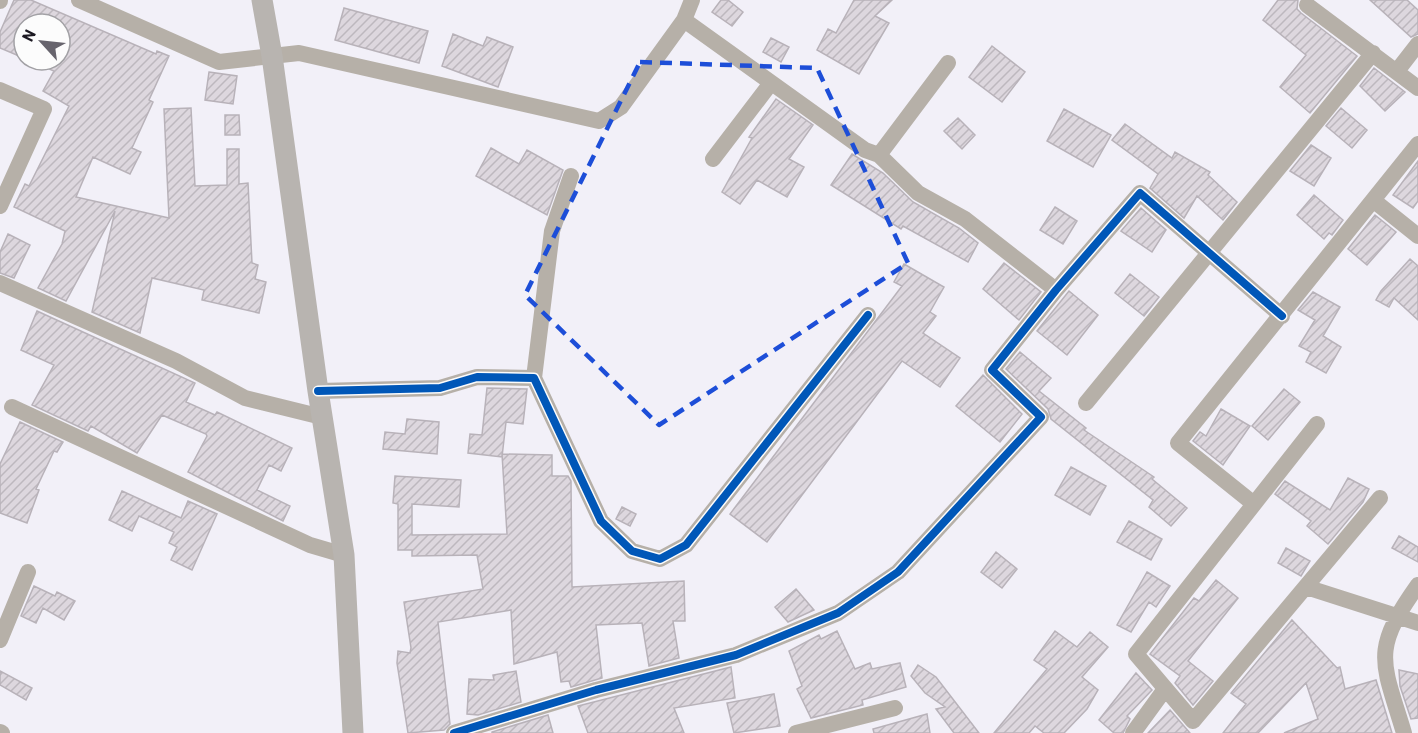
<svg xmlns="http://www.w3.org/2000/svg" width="1418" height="733" viewBox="0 0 1418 733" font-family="Barlow,sans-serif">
  <defs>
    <pattern id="building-hatch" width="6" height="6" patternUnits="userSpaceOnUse" patternTransform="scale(1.5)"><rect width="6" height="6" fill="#ddd7de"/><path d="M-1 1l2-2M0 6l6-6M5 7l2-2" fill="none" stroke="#bdb8be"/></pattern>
  </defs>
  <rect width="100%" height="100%" fill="#f2f0f8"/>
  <path fill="url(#building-hatch)" stroke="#b8b2b9" stroke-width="1.5" d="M14,0H31L156,54L157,51L169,56L149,100L153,102L132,148L141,152L130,174L93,157L76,197L169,218L164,109L191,108L195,186L227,185V149H239V184L248,183L252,263L258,265L255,279L266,282L259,313L202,300L204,290L152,278L140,333L92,312L115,211L66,301L38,288L62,244L65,231L14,207L25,184L29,186L69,106L43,91L54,71L28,60H60V24H24V58L0,48V32Z
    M721,0H728L743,12L732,26L712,12Z
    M854,0H892L875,16L889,23L859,74L817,50L828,29L836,33Z
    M1278,0H1298L1297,9L1301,13L1357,56L1310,113L1280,87L1306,55L1263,20Z
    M1370,0H1407L1418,10V34L1411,37Z
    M344,8L428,31L419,63L335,40Z
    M453,34L483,46L487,37L513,47L498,87L442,66Z
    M771,38L789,47L781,62L763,52Z
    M992,46L1025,72L1002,102L969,77Z
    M1374,68L1405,92L1385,111L1360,86Z
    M209,72L237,76L233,104L205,100Z
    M776,99L813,125L789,159L804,167L787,197L757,180L740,204L722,192L752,138L749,137Z
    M1341,108L1367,130L1352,148L1326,126Z
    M1064,109L1111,135L1093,167L1047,141Z
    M225,115H239L240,135H225Z
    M958,118L975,135L962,149L944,131Z
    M1125,124L1172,158L1175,152L1210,172L1208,175L1237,202L1223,220L1197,196L1184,218L1150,188L1158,174L1112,140Z
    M1311,145L1331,158L1314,186L1290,171Z
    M491,148L519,164L527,150L563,170L547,215L476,176Z
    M852,154L883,173L913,202L959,228L978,243L968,262L903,226L901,229L831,185Z
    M1418,161V201L1413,208L1393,195Z
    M1314,195L1343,220L1332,235L1329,233L1324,239L1297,215Z
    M1055,207L1077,221L1063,244L1040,230Z
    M1141,208L1166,230L1152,252L1121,231Z
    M1375,215L1396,232L1367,265L1348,249Z
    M8,234L30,245L14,278L0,273V252Z
    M1410,259L1418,266V320L1394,298L1389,307L1376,300L1381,291Z
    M1004,263L1041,292L1019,320L983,289Z
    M904,264L944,287L930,312L936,316L923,333L960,358L940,387L902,361L767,542L730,514L902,286L894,282Z
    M1130,274L1159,297L1144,316L1115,293Z
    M1069,291L1098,315L1067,355L1037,331Z
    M1313,292L1340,307L1323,336L1341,347L1326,373L1306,362L1311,352L1299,346L1315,320L1298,310Z
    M37,311L195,383L186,402L215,415L217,412L292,448L281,471L269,465L257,490L290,506L283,521L188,472L207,436L206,434L162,415L137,453L91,426L88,431L32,405L54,365L21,350Z
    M1020,352L1051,378L1039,391L1086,428L1084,430L1154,477L1152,479L1187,508L1171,526L1149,507L1153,500L1051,419L1048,409L1006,369Z
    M983,375L1022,414L1000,442L956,406Z
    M487,388L527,389L523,424L506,422L502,457L468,453L470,434L482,435Z
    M1284,389L1300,402L1268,440L1252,426Z
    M1221,409L1250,426L1223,465L1193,441L1200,432L1206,436Z
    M407,419L439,422L437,454L383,449L385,432L405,434Z
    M20,422L63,442L57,452L54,451L36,489L39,490L27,523L0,513V464Z
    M502,454L552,455V476H568L571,481L572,587L684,581L685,621H673L679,658L649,666L642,623L596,625L602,678L571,687L569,681L561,682L557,652L514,664L511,610L438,622L450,724L444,730L408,733L397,663L398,651L410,653L411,648L404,602L483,589L477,555L412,556V550H398V504L393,503L395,476L461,480L459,507L412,504V535L507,534Z
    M1071,467L1106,486L1090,515L1055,495Z
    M1348,478L1369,489L1363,502L1328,544L1307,526L1311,521L1275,494L1285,481L1330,510Z
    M122,491L181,518L188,501L217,514L192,570L171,560L177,547L169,543L174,532L139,516L132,531L109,520Z
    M622,507L636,514L630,526L616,519Z
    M1129,521L1162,539L1151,560L1117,542Z
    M1399,536L1418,547V562L1392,548Z
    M1286,548L1310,561L1301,576L1278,563Z
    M996,552L1017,569L1002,588L981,572Z
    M1147,572L1170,586L1156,607L1149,602L1131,632L1117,625Z
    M1216,580L1238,598L1188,661L1213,681L1193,705L1175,683L1180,676L1150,654L1194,598L1199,601Z
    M34,586L55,596L57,592L75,601L64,620L43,608L36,623L21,616Z
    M796,589L814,610L788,622L775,607Z
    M1292,620L1337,668L1340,667L1345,689L1376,680L1392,733H1284L1318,719L1306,683L1258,733H1223L1246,704L1231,693Z
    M837,631L855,669L870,663L872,669L900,663L906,687L862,700L863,705L811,718L797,689L802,686L789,651L819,635L821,639Z
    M1055,631L1077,647L1090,632L1108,647L1082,677L1098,690L1087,709L1064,733H1044L1035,726L1029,733H994L1047,669L1034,660Z
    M918,665L936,677L979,733H954L936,709L945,707L925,693L911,676Z
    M731,667L735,698L674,708L684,733H588L578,706Z
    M1399,670L1418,674V718L1411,719L1400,686Z
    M0,671L32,688L26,700L0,685Z
    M516,671L521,702L478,715L467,714L469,679L494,680L493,675Z
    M1136,673L1152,690L1127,716L1130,719L1123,733H1114L1099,720Z
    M774,694L780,726L734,733L727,703Z
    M1170,710L1190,733H1148Z
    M927,714L930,733H874L873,729Z
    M548,715L553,733H492V732Z"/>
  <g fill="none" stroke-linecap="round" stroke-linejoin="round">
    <path stroke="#b6b0a8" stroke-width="16" d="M79,0L219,62L299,53L599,121L621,107L684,20L692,0
      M0,1V0
      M1307,5L1418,88
      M684,20L865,150L879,155L918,193L965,219L1056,290
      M1397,71L1418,44
      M0,90L44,109L0,206
      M879,155L948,63
      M713,159L771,83
      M1373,200L1418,236
      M0,283L176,361L245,398L322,417
      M534,378L552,231L571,176
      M318,391L440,388L477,377L534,378L601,521L632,551L660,559L686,545L868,315
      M1086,403L1373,53
      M12,407L310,545L344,555
      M1317,424L1136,654L1193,721L1380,498
      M1254,504L1178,443L1418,144
      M1306,587L1418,623
      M0,640L28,572
      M0,732L2,733
      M454,733L596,690L736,655L838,613L898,572L1041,417L992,370L1056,290L1140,193L1282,316
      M796,733L895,708
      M1133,733L1165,689
      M1404,733C1382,660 1371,651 1418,585"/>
    <path stroke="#b8b4b0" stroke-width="21" d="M262,0L272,56L318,391L344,555L353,733"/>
    <g stroke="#fcfcfc" stroke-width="11">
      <path id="cycleway" d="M318,391L440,388L477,377L534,378L601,521L632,551L660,559L686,545L868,315
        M454,733L596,690L736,655L838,613L898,572L1041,417L992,370L1056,290L1140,193L1282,316"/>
    </g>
    <use href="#cycleway" stroke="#0057b8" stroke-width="8"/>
  </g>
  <path fill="none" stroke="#1d4ed8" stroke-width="4.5" stroke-dasharray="12 8" stroke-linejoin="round" d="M640,62L817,68L908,263L659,425L525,295Z"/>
  <g transform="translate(42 42) rotate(297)"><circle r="28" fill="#fcfcfc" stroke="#a2a1a5" stroke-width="1.5"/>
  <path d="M0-4.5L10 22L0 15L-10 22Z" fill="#67646d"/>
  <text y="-9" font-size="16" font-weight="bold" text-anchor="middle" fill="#1c1922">N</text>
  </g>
</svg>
